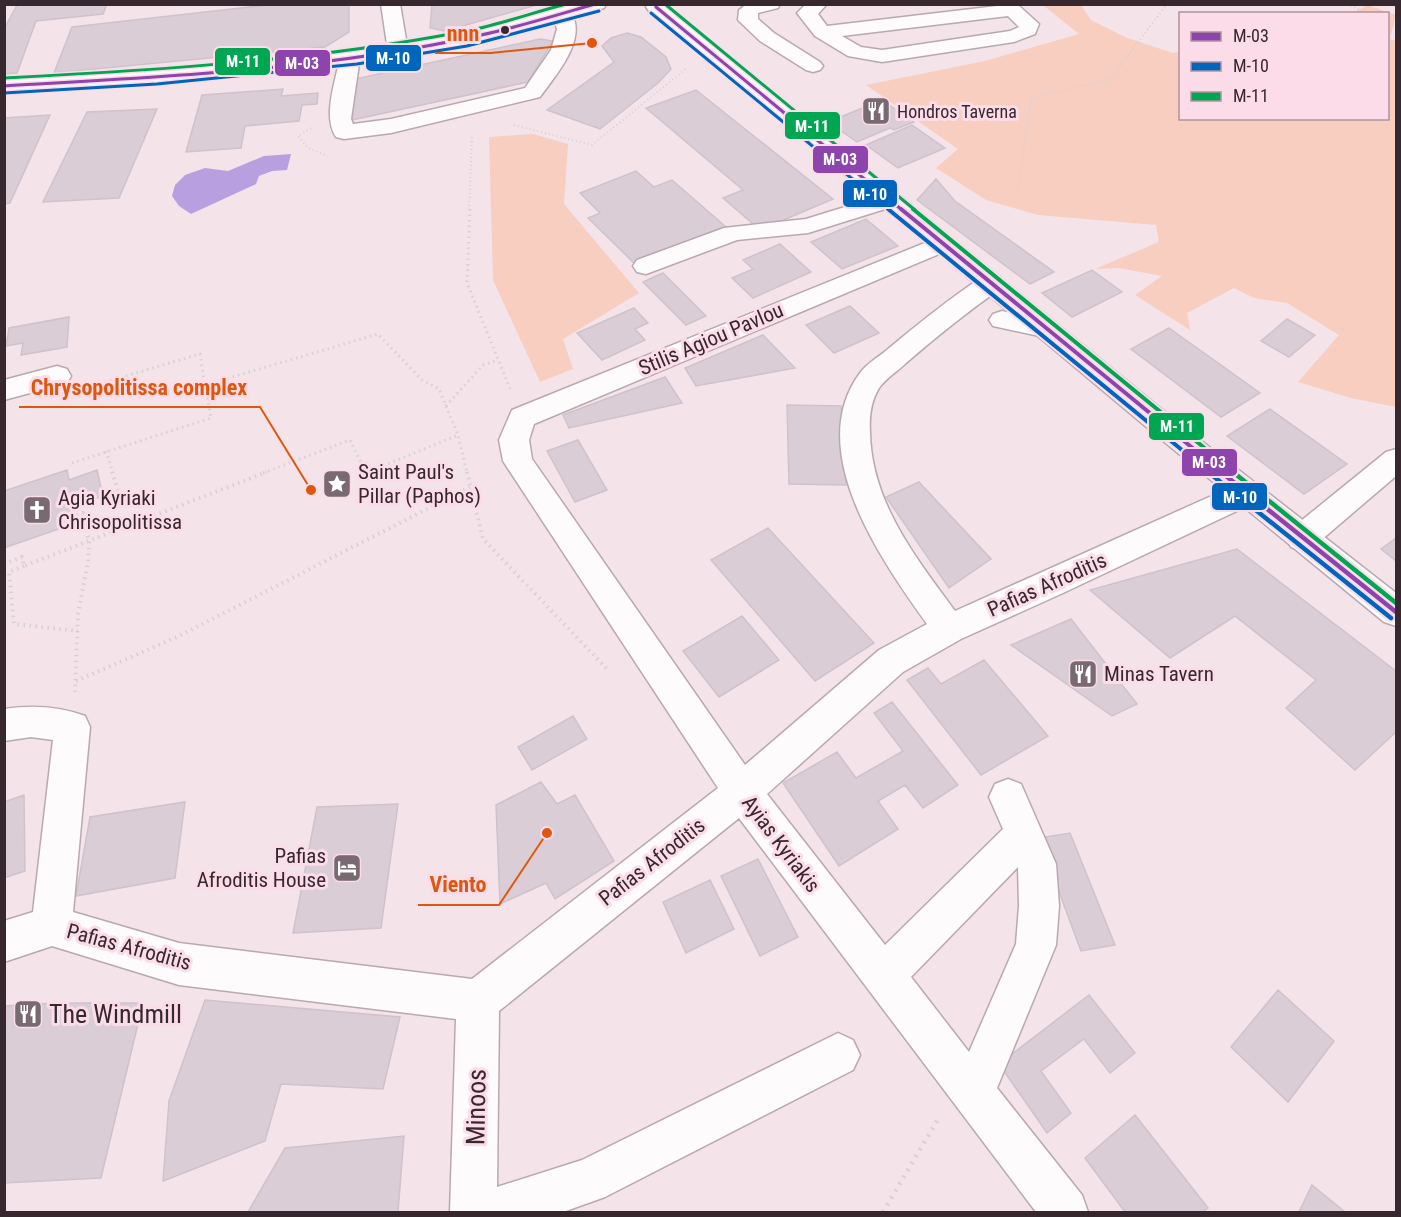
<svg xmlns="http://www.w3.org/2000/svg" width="1401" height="1217" viewBox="0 0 1401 1217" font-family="'Roboto Condensed',sans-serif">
  <rect width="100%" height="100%" fill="#f5e3ea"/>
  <path fill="#f7cebf" d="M1367,5L1396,15L1390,39L1396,41V407L1351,398L1298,382L1339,335L1287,303L1254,298L1234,288L1187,313L1190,330L1135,295L1162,276L1119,268L1095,269L1159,242L1156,225L1038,215L986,200L936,168L958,149L866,85L985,61L1079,34L1043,5H1081L1091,20L1125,37L1173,53L1180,52V118H1388V14L1347,13L1359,10Z
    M533,134L568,144L564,204L639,293L563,339L573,369L540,382L493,280L489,137Z"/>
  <path fill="#b8a0e0" d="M291,154L287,170L272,171L259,176L256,184L191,214L179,206L172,196L175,185L185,175L205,168L228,171L264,156Z"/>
  <path fill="#dacdd5" stroke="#cfc2cb" stroke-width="1.5" d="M107,4L103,14L36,21L17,73L4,74V29L17,5Z
    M275,4H349V32L325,47L54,73L72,27Z
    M432,4H540L445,31L430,28Z
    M627,33L641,37L666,57L671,69L658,83L600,129L547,110L614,62L602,46L611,38Z
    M540,39L553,41L528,82L352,120L355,79Z
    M283,89L281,96L318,93L317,104L302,105L299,121L245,126L241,148L186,152L202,95Z
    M696,90L833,199L760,230L723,198L743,190L646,108Z
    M882,100L914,122L894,130L890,128L857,142L828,122Z
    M157,109L119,198L43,202L87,112Z
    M50,115L10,203L4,204V118Z
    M912,125L945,148L898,168L866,145Z
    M636,171L654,187L672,180L726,227L637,266L588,218L600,213L580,193Z
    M936,179L955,201L1054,272L1030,284L917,200Z
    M866,219L898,246L842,269L811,242Z
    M780,244L811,272L753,298L732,278L753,269L743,260Z
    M1092,270L1122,292L1072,317L1042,293Z
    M663,273L706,316L686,325L643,282Z
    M850,306L879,333L834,353L806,325Z
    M634,308L648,323L635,329L645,340L602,360L577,333Z
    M69,317L67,347L21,355L23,343L6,346L9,328Z
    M1287,319L1315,335L1289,357L1261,341Z
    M1169,328L1260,393L1221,417L1131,349Z
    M763,335L795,368L696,386L685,368Z
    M665,377L682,403L569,428L563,415Z
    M787,405L841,406L846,485L789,484Z
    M1270,409L1347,464L1304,494L1227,436Z
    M578,440L607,490L575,502L547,451Z
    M67,470L69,480L97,470L103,496L69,508L73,524L4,548V491Z
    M919,482L991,559L949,588L886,497Z
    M768,528L874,643L815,681L711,560Z
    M1396,538V561L1381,549Z
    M1237,549L1396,671V732L1355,770L1286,708L1316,680L1235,616L1170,658L1090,590Z
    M742,616L779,660L719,697L683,651Z
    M1071,619L1137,704L1112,716L1011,645Z
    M984,660L1048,736L981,775L907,680L928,668L941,684Z
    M892,702L958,785L923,808L905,785L878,801L898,829L839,866L783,783L837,752L856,778L903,751L874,713Z
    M573,716L587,739L532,770L518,747Z
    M541,782L557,804L575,795L614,861L555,899L546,883L500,904L496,805Z
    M24,795L25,871L4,878V802Z
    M185,802L175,878L76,896L90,817Z
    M398,804L381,928L293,933L317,807Z
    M1070,833L1115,945L1081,951L1039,838Z
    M758,859L798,937L760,956L721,876Z
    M710,880L734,929L686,953L663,902Z
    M1278,990L1334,1041L1288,1102L1231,1047Z
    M1089,995L1135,1053L1110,1073L1084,1039L1041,1071L1071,1113L1047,1133L999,1064Z
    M205,1000L400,1017L383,1089L281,1084L265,1141L163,1181L169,1101Z
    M56,1003H143L101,1178L4,1183V1006Z
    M1135,1115L1208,1208L1203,1212H1125L1085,1158Z
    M404,1136L398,1212H248L285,1148Z
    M1312,1185L1345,1212H1299Z"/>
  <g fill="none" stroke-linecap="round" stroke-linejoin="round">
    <g stroke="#b8a9af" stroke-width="3">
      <path id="minor" d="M381,4H400L408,51L405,55H391L388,51Z
        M747,4H780L778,8L758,13V19L774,33L820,62L823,66L820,70L813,72L806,70L760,41L738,20L739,10Z
        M806,4H827L818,14L827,26L997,6L996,4H1017L1039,24L1035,34L1014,42L882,62L848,56L815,36L797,13ZM1008,16L1019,27L1010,31L882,50L861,47L842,36Z
        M563,9L570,11C589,38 556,75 540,97L391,133L344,139L336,137C322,116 336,80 340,57L343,53H357L360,57L351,119L353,124L391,119L525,88L551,50L557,29L553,15L556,11Z
        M890,193L898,195L902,200L898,205L808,233L737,240L646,274L637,272L633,266L637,260L724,228L806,219Z
        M942,236L951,239L954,244L951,249L534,424L529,440L532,459L745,765L879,650L927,624C882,561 803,450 860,373C867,363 879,357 888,349C918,324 949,299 982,277L991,275L1000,277L1004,283L1000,289C967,312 936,337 906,363C898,371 886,378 879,388C871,401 869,416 870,432C871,502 916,558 955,611L1236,485L1247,481L1258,485L1262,493L1258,501L1063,593L961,639L903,672L767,794L885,945L1003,829L989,797L995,784L1008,779L1021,784L1056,864L1059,906L1056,945L997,1088L1082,1195L1088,1212H1036L739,818L499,1011L497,1187L582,1160L838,1033L853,1040L860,1055L853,1070L605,1197L563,1212H450L456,1019L179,985L52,946L4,962V921L33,912L53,740L31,737L4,741V709C32,705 58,706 85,716L90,727L73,912L179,943L472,979L718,788L503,461L499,440L512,410ZM1018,867L1019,906L1016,944L969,1052L911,977Z
        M1002,311L1053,322L1057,328L1053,334L1044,337L993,326L989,320L993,314Z
        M57,366L67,369L71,376L67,383L4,400V380Z
        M1396,449V476L1313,547L1302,551L1291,547L1286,538L1291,529L1386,452Z"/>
    </g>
    <g stroke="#b8a9af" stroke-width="3">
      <path id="major" d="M573,4H606L604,8C557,20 510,37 463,45C311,73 158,83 4,92V80C157,71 312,63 463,33C500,26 536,14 573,4Z
        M648,4H665L1176,421L1396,593V626L1384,622L1156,435L649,11L646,7Z"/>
    </g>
    <path stroke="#d6d1d3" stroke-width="2" stroke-dasharray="1 3" stroke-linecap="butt" d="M1347,4L1369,14
      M1388,21L1396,25
      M514,125L592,145L687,68
      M311,128L298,136L308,148L328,156
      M1018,190L1031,98L1110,79L1167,4
      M469,210L472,137L474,136"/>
    <path stroke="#d6d1d3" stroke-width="3" stroke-dasharray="1.5 4" stroke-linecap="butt" d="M470,209L467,283L511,391
      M89,387L200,354L205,385L378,334L422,380L439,389L458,435L467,473
      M446,406L483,365L498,360
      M106,451L113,473
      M72,463L211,418L205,385
      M263,473L350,440L366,473L458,435"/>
    <path stroke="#d6d1d3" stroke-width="4" stroke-dasharray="1.5 4.5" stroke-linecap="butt" d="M112,472L118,490
      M365,472H369
      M467,472L483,539L609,671
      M71,517L83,513L89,542L88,562L78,614L75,692
      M4,564L22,557L24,566L267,472
      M24,566L9,572L14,624L78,631
      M76,681L177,637L470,487"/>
    <path stroke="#d6d1d3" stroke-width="4.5" stroke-dasharray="2 6" stroke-linecap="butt" d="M883,1212L940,1116"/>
    <use href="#minor" fill="#fefbfc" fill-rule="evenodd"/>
    <use href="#major" fill="#fefbfc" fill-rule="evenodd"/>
    <g stroke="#fcdce8" stroke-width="6">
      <path id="bus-1-far2" d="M656,7L902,210
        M4,86C163,77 325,70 481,35C519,27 557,15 595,4"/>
    </g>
    <g stroke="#fcdce8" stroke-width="8">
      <path id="bus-1-far1" d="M901,209L1223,473"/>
    </g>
    <g stroke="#fcdce8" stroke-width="9">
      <path id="bus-1" d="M1221,472L1396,612"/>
    </g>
    <g stroke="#fcdce8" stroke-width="6">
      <path id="bus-2-far2" d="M651,13L890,210
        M4,93L157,84L357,64L467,46L599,11"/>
    </g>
    <g stroke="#fcdce8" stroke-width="8">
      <path id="bus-2-far1" d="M888,209L1210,473"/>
    </g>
    <g stroke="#fcdce8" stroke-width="9">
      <path id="bus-2" d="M1208,472L1391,618"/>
    </g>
    <g stroke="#fcdce8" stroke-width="6">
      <path id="bus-3-far2" d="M665,4L915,210
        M4,78C157,70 310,61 461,32C496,26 531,13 566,4"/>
    </g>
    <g stroke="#fcdce8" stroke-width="8">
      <path id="bus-3-far1" d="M913,209L1235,473"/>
    </g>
    <g stroke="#fcdce8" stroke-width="9">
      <path id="bus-3" d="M1233,472L1396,603"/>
    </g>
    <use href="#bus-1-far2" stroke="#8e44ad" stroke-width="3"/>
    <use href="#bus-1-far1" stroke="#8e44ad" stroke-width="4"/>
    <use href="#bus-1" stroke="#8e44ad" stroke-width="4.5"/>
    <use href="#bus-2-far2" stroke="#0065bd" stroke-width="3"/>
    <use href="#bus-2-far1" stroke="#0065bd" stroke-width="4"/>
    <use href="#bus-2" stroke="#0065bd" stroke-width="4.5"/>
    <use href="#bus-3-far2" stroke="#00a651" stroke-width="3"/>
    <use href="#bus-3-far1" stroke="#00a651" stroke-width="4"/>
    <use href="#bus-3" stroke="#00a651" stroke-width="4.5"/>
  </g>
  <defs>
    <g id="restaurant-square" transform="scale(1.5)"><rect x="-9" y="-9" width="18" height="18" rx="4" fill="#796970" stroke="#fcdce8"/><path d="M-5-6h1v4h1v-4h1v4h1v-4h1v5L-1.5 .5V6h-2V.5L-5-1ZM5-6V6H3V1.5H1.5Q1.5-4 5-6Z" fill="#fff"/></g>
    <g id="sight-square" transform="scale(1.5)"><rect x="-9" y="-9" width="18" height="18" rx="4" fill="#796970" stroke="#fcdce8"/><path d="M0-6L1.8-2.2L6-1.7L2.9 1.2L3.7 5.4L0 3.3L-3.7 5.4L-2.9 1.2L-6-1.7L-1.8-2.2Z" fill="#fff"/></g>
    <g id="church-square" transform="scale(1.5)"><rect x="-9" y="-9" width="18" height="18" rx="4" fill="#796970" stroke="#fcdce8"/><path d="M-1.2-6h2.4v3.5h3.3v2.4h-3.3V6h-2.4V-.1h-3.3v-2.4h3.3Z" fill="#fff"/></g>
    <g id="hotel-square" transform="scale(1.5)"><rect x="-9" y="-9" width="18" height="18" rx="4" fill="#796970" stroke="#fcdce8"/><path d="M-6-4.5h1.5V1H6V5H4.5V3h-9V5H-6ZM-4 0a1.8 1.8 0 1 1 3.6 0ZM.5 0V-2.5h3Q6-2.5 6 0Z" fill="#fff"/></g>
  </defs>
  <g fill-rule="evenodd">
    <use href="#restaurant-square" x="876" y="111"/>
    <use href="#sight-square" x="337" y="484"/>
    <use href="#church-square" x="37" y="510"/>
    <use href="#restaurant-square" x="1083" y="674"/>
    <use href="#hotel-square" x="347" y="868"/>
    <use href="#restaurant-square" x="28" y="1014"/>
  </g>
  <circle fill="#36282e" stroke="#fcdce8" stroke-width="2" cx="505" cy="30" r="5"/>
  <g text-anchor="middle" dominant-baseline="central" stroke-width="6" stroke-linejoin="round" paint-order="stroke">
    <g font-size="18" fill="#36282e" stroke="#fcdce8" text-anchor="start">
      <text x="897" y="111">Hondros Taverna</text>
    </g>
    <g font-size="21" fill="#36282e" stroke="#fcdce8">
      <text transform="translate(711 339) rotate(-23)">Stilis Agiou Pavlou</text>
      <text transform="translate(1047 585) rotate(-24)">Pafias Afroditis</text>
      <text transform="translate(781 844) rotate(53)">Ayias Kyriakis</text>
      <text transform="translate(652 862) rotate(-38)">Pafias Afroditis</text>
      <text transform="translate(129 947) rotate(15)">Pafias Afroditis</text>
    </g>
    <g font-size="21" fill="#36282e" stroke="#fcdce8" text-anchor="start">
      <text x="358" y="472">Saint Paul's<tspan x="358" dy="24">Pillar (Paphos)</tspan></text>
      <text x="58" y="498">Agia Kyriaki<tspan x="58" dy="24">Chrisopolitissa</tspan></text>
      <text x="1104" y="674">Minas Tavern</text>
      <text x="326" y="856" text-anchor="end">Pafias<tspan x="326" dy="24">Afroditis House</tspan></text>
    </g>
    <g font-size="26" fill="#36282e" stroke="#fcdce8" text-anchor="start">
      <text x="49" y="1014">The Windmill</text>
    </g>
    <g font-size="26" fill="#36282e" stroke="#fcdce8">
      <text transform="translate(476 1107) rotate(-89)">Minoos</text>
    </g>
  </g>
  <path fill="none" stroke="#df570e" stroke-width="2" d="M592 43L491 53H435M311 490L260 407H19M547 833L499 905H418"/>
  <g fill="#df570e" stroke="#fcdce8" stroke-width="2">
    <circle cx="592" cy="43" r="6"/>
    <circle cx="311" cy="490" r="6"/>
    <circle cx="547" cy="833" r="6"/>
  </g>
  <g font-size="22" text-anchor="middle" font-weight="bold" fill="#df570e" stroke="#fcdce8" stroke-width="6" stroke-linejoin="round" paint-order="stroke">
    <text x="463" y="41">nnn</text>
    <text x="139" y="395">Chrysopolitissa complex</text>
    <text x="458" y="892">Viento</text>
  </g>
  <g stroke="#fcdce8" stroke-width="2">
    <rect x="365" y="44" width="57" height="28" rx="6" fill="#0065bd"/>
    <rect x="214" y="47" width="57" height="29" rx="6" fill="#00a651"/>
    <rect x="274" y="49" width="57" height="28" rx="6" fill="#8e44ad"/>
    <rect x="784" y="111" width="57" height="29" rx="6" fill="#00a651"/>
    <rect x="812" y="145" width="57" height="29" rx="6" fill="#8e44ad"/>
    <rect x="842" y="179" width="56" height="29" rx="6" fill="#0065bd"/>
    <rect x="1148" y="412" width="57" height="29" rx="6" fill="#00a651"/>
    <rect x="1181" y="448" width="57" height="29" rx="6" fill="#8e44ad"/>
    <rect x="1211" y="482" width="57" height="29" rx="6" fill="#0065bd"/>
  </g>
  <g font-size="16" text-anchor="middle" font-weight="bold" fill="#fff">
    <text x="393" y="64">M-10</text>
    <text x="243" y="67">M-11</text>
    <text x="302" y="69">M-03</text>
    <text x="812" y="132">M-11</text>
    <text x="840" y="165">M-03</text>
    <text x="870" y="200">M-10</text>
    <text x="1177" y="432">M-11</text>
    <text x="1209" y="468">M-03</text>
    <text x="1240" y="503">M-10</text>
  </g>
  <rect width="1401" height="1217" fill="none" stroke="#36282e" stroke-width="12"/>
  <rect x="1179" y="12" width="210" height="108" fill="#fcdce8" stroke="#ad949e" stroke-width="1.5"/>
  <rect x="1191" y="32" width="30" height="9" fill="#8e44ad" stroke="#ad949e" stroke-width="1.5"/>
  <text x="1233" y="42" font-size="18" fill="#36282e">M-03</text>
  <rect x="1191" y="62" width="30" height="9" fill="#0065bd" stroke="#ad949e" stroke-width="1.5"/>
  <text x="1233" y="72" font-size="18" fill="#36282e">M-10</text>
  <rect x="1191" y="92" width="30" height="9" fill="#00a651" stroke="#ad949e" stroke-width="1.5"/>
  <text x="1233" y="102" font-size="18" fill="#36282e">M-11</text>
</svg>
